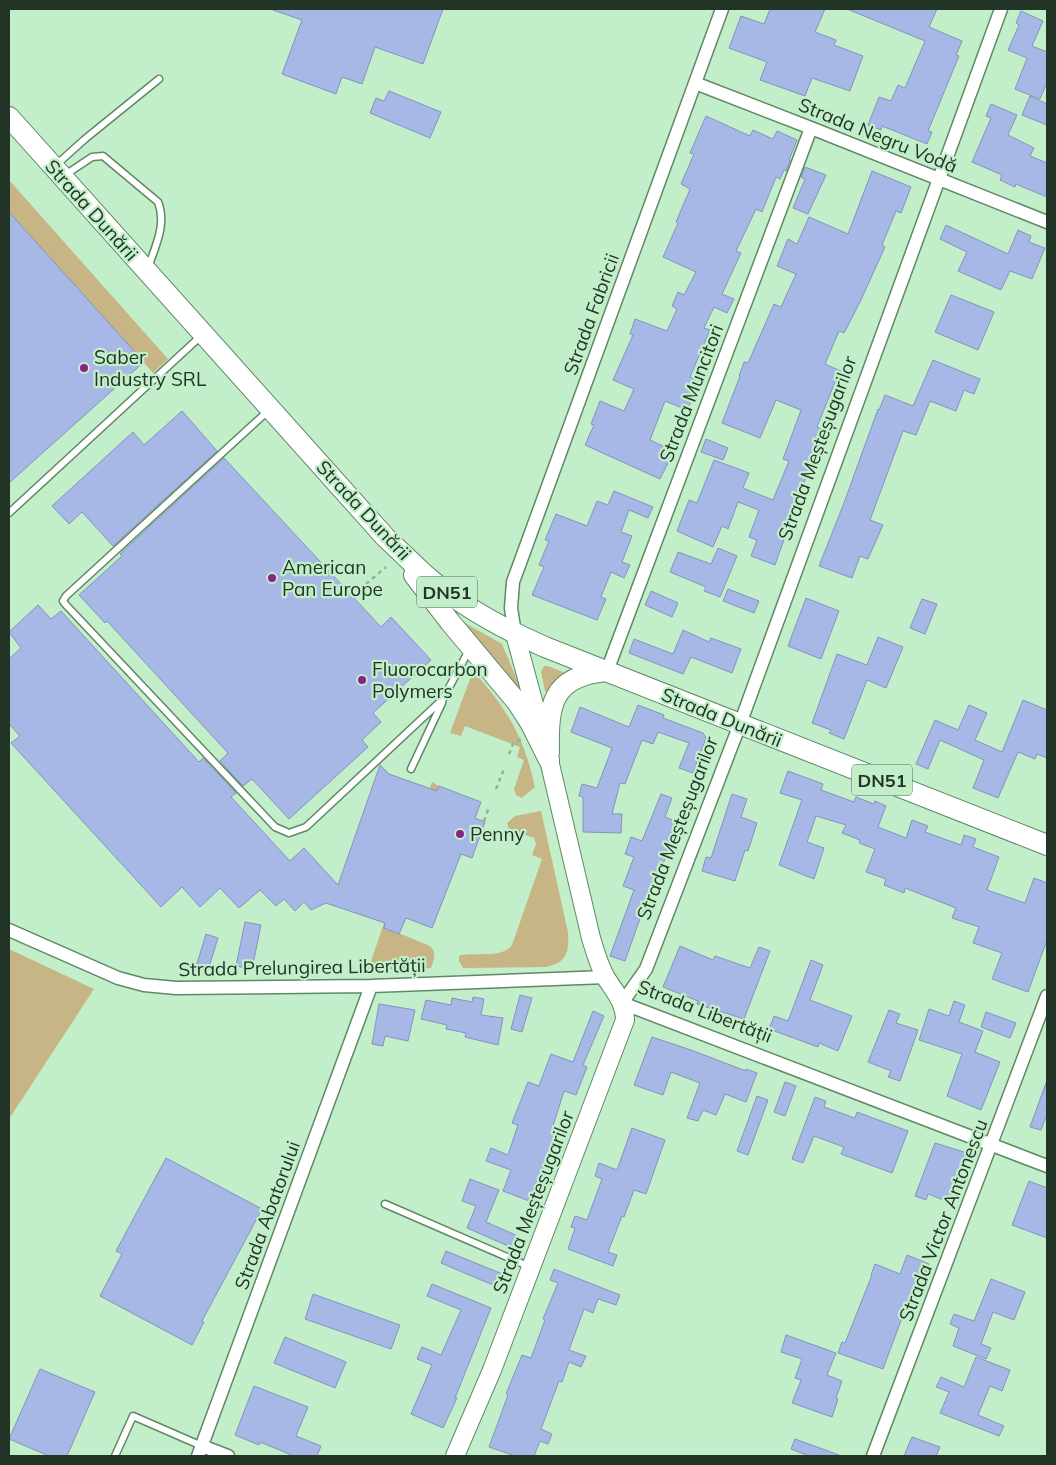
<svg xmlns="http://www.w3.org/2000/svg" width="1056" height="1465" viewBox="0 0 1056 1465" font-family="Mulish,sans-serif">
  <rect width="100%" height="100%" fill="#c2efc9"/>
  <path fill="#c7b586" d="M9,180L168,359L153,373L9,212Z
    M458,619L502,644L523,694Z
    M544,666H548L565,673L548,693L545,691L541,672Z
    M473,671C507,708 524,737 535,787L522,798L516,795L514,789L524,760L517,757L520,747L465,726L461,736L450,733Z
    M432,782L439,786L384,927L430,946C437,952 434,960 431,968L368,970Z
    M541,811L568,932C569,952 568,962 546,967L463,968L459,961V956L461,955C476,952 502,959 512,945L542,859L532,855L536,844L534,838L509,829L507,823L515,816Z
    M9,949L94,989L9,1119Z"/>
  <path fill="#a8b8e6" stroke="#8393bf" d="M274,9H443L423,64L375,47L362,84L342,77L336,94L282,74L302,20L273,10Z
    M770,9H825L815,32L836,40L834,45L863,56L850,91L812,78L805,96L760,80L767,62L729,48L741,16L764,24Z
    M847,9H937L929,27L962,41L956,55L959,56L928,131L932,132L927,144L882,126L881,130L868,125L879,97L891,101L898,85L905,88L925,41Z
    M1021,11L1043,21L1032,46L1047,52V82L1040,99L1015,89L1027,58L1008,50L1019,25L1016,23Z
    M389,91L441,112L430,138L370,113L376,98L384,101Z
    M1030,96L1047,104V125L1022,115Z
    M991,104L1017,115L1008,135L1034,148L1030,156L1047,163V197L1016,184L1015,187L1000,180L1002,175L972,162L991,118L986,116Z
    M706,116L750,136L753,130L773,139L777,131L797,140L789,160H790L786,171L784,170L780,179L776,177L762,212L756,209L736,251L741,253L722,294L734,299L727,313L714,307L704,328L710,330L690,377L701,382L687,410L665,401L650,440L674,451L660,479L585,445L594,425L591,424L600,401L624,411L634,389L613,380L633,335L630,334L635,319L667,331L677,309L672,306L678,292L684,295L696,272L663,257L678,223L676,222L690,189L681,184L694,154L690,153Z
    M805,167L826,175L808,214L793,208L805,179L801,177Z
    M872,171L911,187L901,213L896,211L882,245L885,247L860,302L844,333L839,331L825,364L845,373L840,384L835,382L817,427L825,431L805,480L775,565L751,556L757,540L749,537L759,510L738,502L728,529L722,526L713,547L677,531L689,500L697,503L714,460L749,473L743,488L773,500L789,461L783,459L801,410L776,400L760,438L722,423L740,376H739L744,362L748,363L774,304L781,307L796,274L777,266L788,239L797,244L809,217L848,234Z
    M9,212L144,362L9,483Z
    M946,225L1008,254L1018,230L1031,236L1029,242L1045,248L1032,279L1010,271L1001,290L958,271L967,252L940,239Z
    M951,295L994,312L978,350L935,332Z
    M933,360L980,379L974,394L964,390L956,411L930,401L916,435L903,431L870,520L883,525L868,559L860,556L852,578L819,566L844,503L878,409L879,410L885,395L913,406Z
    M182,411L217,451L113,546L82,512L69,524L52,506L133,432L144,445Z
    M706,439L728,448L723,460L701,452Z
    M224,458L381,627L391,617L431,660L373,713L381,722L362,740L368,747L289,819L252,779L243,786L220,761L228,753L107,621L105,623L79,595L122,556L120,554Z
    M614,491L653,507L648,518L629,510L621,532L632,536L622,562L630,565L624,578L611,572L601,597L606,599L597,620L532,595L544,567L539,565L549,541L545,540L556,514L587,526L597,501L608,505Z
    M718,548L737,556L720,597L704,591L706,587L670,572L678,552L711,564Z
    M728,589L759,601L754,613L723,601Z
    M651,591L678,603L672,617L645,605Z
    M806,598L839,611L821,659L788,646Z
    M922,599L937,604L925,634L910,628Z
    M38,605L51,619L61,611L199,762L203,758L236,793L231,797L290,861L304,848L338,885L380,765L389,774L437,791L439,786L481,802L475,818L485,822L472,858L461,854L432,928L406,918L399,934L384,928L385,923L326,903L311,910L304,902L295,911L284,899L276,906L260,890L239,908L220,888L200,907L182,887L161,907L11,743L20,736L9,724V659L21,648L9,632Z
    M683,630L709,642L711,638L741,649L732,673L691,657L683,674L629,653L634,639L673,654Z
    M878,637L903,647L886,688L867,680L844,739L829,733L831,730L812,723L837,654L867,665Z
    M1023,700L1047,710V758L1037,754L1035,759L1018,752L998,798L973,788L984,760L940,740L928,769L916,764L935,720L958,730L969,705L987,713L975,740L1002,752Z
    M638,705L664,715L663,718L703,733L706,738L693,773L679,768L689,743L658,732L653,744L642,740L625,784L620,783L612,814H622L621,833L583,832V797L579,796L582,784L597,788L612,748L571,732L580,707L629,727Z
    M788,771L823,784L821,790L854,802L856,797L874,804L875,801L886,806L878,827L906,838L912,820L928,826L925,832L961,845L964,835L976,839L973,847L999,857L987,890L1025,903L1034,878L1047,883V940L1028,992L992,979L1002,953L973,943L979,927L952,918L956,908L905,888L904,893L884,885L886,879L866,872L875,849L859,843L860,840L842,833L846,825L816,816L807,842L824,848L814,879L779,865L802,800L780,793Z
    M661,794L672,798L665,817L677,822L666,849L668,850L662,867L650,896H648L625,961L610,956L634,890L623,886L634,857L625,854L631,837L642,841Z
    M732,794L747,799L741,817L757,823L748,851L745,850L735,881L702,871L706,857L711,858Z
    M245,922L261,925L252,969L236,966Z
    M206,934L218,938L208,970L196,967Z
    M680,946L713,960L715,956L750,968L759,947L770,951L744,1019L697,1004L698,1001L663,987Z
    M811,960L823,965L810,1000L852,1016L838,1051L819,1043L818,1047L769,1029L774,1016L788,1021Z
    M520,995L532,998L522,1032L511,1029Z
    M473,997L484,999L481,1015L503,1018L498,1045L465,1037L466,1033L446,1029L447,1025L421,1019L426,1000L451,1005L452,998L472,1002Z
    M954,1001L965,1005L959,1022L983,1031L975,1052L1000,1062L981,1110L947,1096L962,1054L919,1040L929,1009L949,1016Z
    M379,1004L415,1010L408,1041L385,1036L383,1046L372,1044Z
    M889,1010L900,1014L896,1023L918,1030L900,1081L888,1077L891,1071L868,1062Z
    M593,1011L604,1016L583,1065L587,1067L576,1095L564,1091L553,1126L559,1128L550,1148L554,1149L549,1162L546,1161L532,1202L503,1191L511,1170L486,1161L491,1148L508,1155L518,1125L512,1123L528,1082L539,1086L551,1054L573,1062Z
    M986,1012L1016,1023L1010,1038L981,1027Z
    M652,1037L691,1050L746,1071V1069L757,1073L746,1102L725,1094L716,1115L703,1110L698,1121L687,1118L700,1083L671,1072L663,1095L634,1085Z
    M785,1082L796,1086L785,1116L774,1112Z
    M1046,1083L1047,1114L1041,1130L1030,1127Z
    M757,1096L768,1100L748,1155L737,1151Z
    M815,1097L826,1101L824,1107L855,1118L857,1112L908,1131L892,1173L841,1154L844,1147L814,1136L803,1163L792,1159Z
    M632,1128L665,1140L646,1194L634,1190L624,1217L622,1216L608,1252L617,1255L613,1266L568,1249L575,1228L571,1227L575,1216L587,1220L602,1179L595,1176L599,1163L617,1170Z
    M935,1143L967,1153L949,1202L928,1194L926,1200L915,1196Z
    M166,1158L262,1209L202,1321L204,1322L192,1345L100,1296L122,1254L116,1251Z
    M470,1179L499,1190L486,1222L520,1237L515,1249L467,1228L476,1206L462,1201Z
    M1029,1181L1047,1188V1238L1012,1225Z
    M446,1251L505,1275L500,1288L441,1263Z
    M907,1255L929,1264L925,1275L919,1272L883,1369L838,1353L842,1342L845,1343L872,1275H871L875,1264L900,1274Z
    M554,1269L620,1295L616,1305L598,1299L593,1313L584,1309L569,1350L586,1356L581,1367L569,1362L562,1382L559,1381L541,1429L552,1434L548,1444L540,1441L534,1456H515L489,1447L508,1395L506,1394L522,1355L531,1358L545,1320L543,1319L558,1283L550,1280Z
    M991,1279L1025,1292L1014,1320L993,1312L981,1344L991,1348L986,1359L953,1346L959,1328L950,1324L954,1314L974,1321Z
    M432,1284L491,1308L455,1398H457L443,1428L411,1414L432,1365L417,1359L422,1347L441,1355L461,1310L427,1296Z
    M313,1294L400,1325L391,1349L305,1319Z
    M786,1335L836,1353L827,1375L842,1381L836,1398L838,1399L832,1417L792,1403L801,1380L795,1378L802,1359L781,1352Z
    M285,1337L346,1362L335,1388L274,1363Z
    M976,1357L1010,1370L1002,1391L990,1386L978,1415L1004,1426L999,1436L940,1413L949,1392L936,1387L941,1377L964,1387Z
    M40,1369L95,1392L67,1456H49L9,1439Z
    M254,1386L308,1407L296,1436L321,1446L317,1456H294L260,1442L259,1445L235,1435Z
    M912,1437L940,1447L936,1456H904Z
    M795,1439L839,1455V1456H809L791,1449Z"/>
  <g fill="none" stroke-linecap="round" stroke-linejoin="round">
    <g stroke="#5f8867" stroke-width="9">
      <path id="lane" d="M56,165L85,139L159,79
        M65,175L92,157L103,156L158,202C167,224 155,247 148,268
        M269,410L66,596L63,601L66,605L275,827L289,833L306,827L443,699L469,650
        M9,513L202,335
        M411,769L442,703
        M385,1204L530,1267
        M115,1456L133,1416L202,1446"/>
    </g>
    <g stroke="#5f8867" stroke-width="15">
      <path id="street" d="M1001,9L740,724L646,969L622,1003L1047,1166
        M695,83L811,128L1047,222
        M515,634L511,608L513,582L722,9
        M607,671L811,128
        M9,930L118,978L144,985L176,988L371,986L606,977
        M202,1446L228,1456
        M198,1456L371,986
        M873,1456L1047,996"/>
    </g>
    <g stroke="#5f8867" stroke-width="20">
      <path id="secondary" d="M455,1456L492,1370L625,1020C625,1003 615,992 606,978C599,966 595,951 591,938L549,760L515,634"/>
    </g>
    <g stroke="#5f8867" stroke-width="22">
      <path id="primary" d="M9,117L386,538C398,549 410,561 423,573C459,605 501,628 545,647L1047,845
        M414,575L450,622L517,702L531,724L549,760
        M549,753C548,705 551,676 607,671"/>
    </g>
    <path stroke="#90b495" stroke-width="2.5" stroke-dasharray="4 4" stroke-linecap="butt" d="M366,584L386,567
      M509,754L513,744L521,739
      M496,789L504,769
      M484,821L489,807"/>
    <use href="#lane" stroke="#fff" stroke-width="6"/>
    <use href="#street" stroke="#fff" stroke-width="12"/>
    <use href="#secondary" stroke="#fff" stroke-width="18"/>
    <use href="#primary" stroke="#fff" stroke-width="20"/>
  </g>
  <g fill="#8b2287" stroke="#c2efc9" stroke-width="2">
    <circle cx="84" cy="368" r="5"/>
    <circle cx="272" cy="578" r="5"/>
    <circle cx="362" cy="680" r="5"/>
    <circle cx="460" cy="834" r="5"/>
  </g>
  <g text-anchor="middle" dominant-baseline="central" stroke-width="4.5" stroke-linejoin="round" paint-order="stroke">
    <g fill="#c2efc9" stroke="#526c56" stroke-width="1">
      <rect x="417" y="576.5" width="60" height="31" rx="4"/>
      <rect x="852" y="764.5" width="60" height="31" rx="4"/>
    </g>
    <g font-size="18" font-weight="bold" fill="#223425">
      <text x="447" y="592">DN51</text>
      <text x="882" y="780">DN51</text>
    </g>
    <g font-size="19" fill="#223425" stroke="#c2efc9">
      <text transform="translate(878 135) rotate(22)">Strada Negru Vodă</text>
      <text transform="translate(92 210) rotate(48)">Strada Dunării</text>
      <text transform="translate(591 314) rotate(-70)">Strada Fabricii</text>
      <text transform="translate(691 393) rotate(-69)">Strada Muncitori</text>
      <text transform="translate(817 448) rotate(-70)">Strada Meșteșugarilor</text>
      <text transform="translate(364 510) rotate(47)">Strada Dunării</text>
      <text transform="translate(722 717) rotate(22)">Strada Dunării</text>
      <text transform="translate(677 828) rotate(-69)">Strada Meșteșugarilor</text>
      <text transform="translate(302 967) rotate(-1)">Strada Prelungirea Libertății</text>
      <text transform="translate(705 1011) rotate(21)">Strada Libertății</text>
      <text transform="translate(533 1202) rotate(-69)">Strada Meșteșugarilor</text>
      <text transform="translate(267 1215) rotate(-70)">Strada Abatorului</text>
      <text transform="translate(943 1220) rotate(-69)">Strada Victor Antonescu</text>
    </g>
    <g font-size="19" fill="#223425" stroke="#c2efc9" text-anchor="start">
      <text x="94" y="357">Saber<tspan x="94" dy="22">Industry SRL</tspan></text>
      <text x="282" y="567">American<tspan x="282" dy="22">Pan Europe</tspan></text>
      <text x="372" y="669">Fluorocarbon<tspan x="372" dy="22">Polymers</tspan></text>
      <text x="470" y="834">Penny</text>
    </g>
  </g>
  <rect width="1056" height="1465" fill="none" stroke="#223425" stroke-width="20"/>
</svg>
